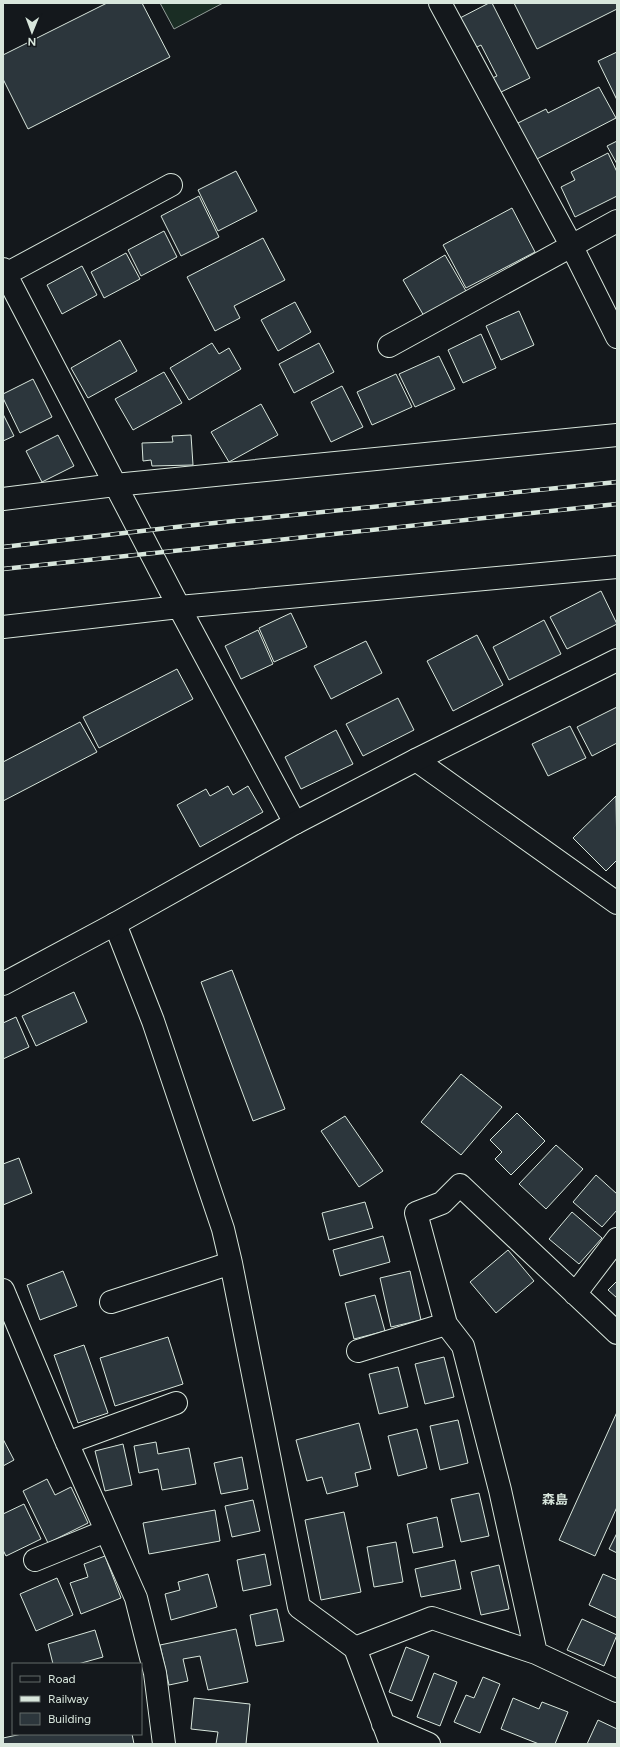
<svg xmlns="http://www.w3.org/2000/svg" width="620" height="1747" viewBox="0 0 620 1747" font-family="Figtree,'Noto Sans JP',sans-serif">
  <rect width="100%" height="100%" fill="#14181c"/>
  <path fill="#1a2d24" stroke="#939e99" d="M160,3H223L174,29Z"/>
  <path fill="#2c363c" stroke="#d8e6dc" d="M107,3H142L170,57L28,129L3,79V55Z
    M489,3H492L530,78L497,94L490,79L497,76L481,45L473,49L458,19Z
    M514,3H617V9L537,49Z
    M617,52V100L598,61Z
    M599,87L616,118L535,160L516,124L546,109L548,113Z
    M617,141V164L607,146Z
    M608,153L617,172V196L575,217L561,187L575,180L571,172Z
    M236,171L257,211L218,231L198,190Z
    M199,196L219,237L181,256L161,216Z
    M512,208L535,252L466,288L443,245Z
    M164,231L177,257L141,276L128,250Z
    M263,238L285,280L234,306L240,318L215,331L187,277Z
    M126,253L140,279L104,298L91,272Z
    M445,255L466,291L424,316L403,280Z
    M82,266L97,295L62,314L47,285Z
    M295,302L311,332L278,351L261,320Z
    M519,311L534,345L501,360L486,326Z
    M481,334L496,368L463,383L448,350Z
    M120,340L137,371L88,398L71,368Z
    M212,343L219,354L229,348L241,369L189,400L170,368Z
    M319,343L334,372L294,393L279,364Z
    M439,356L455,389L415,407L399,374Z
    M164,372L182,403L133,430L115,399Z
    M396,374L412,407L372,425L357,392Z
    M33,379L52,417L20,433L3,398V394Z
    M342,386L363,427L331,442L311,402Z
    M261,404L278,435L229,462L211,432Z
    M3,414L14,436L3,441Z
    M58,435L74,466L42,482L26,451Z
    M191,435L193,465L152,466L151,460L143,461L142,443L173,442L172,436Z
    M601,591L617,624L567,649L550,617Z
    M291,613L307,647L274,662L259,628Z
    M544,620L561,654L509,680L493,647Z
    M258,630L273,664L241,679L225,646Z
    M477,635L503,685L453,711L427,661Z
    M366,641L382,673L331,699L314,666Z
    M177,669L193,699L99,748L83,717Z
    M398,698L414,730L363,756L346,724Z
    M617,707V743L592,756L577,727Z
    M80,722L97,752L3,801V762Z
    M570,726L586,758L548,776L532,744Z
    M336,730L353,764L301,789L285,757Z
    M228,786L233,795L248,786L263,812L200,847L177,805L206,789L210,796Z
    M616,796L617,860L606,871L573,838Z
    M232,970L285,1109L253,1121L201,982Z
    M74,992L87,1022L36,1046L22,1016Z
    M16,1017L29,1047L3,1059V1023Z
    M461,1074L502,1107L461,1155L421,1122Z
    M517,1113L545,1141L511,1175L495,1159L502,1152L490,1140Z
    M345,1116L383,1171L359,1187L321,1131Z
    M556,1145L583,1169L546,1209L519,1184Z
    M19,1158L32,1193L3,1205V1164Z
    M596,1175L617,1194V1210L602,1227L573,1202Z
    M365,1202L373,1228L329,1240L322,1213Z
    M572,1212L602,1238L579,1264L549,1239Z
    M383,1236L390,1262L340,1276L333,1250Z
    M508,1250L534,1281L496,1313L470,1282Z
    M63,1271L77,1306L40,1320L27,1285Z
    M410,1271L421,1320L391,1327L380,1278Z
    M617,1281V1298L608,1290Z
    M375,1295L385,1331L354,1339L345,1303Z
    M168,1337L183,1384L115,1406L100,1358Z
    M84,1345L108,1413L78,1423L54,1355Z
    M444,1357L454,1397L425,1404L415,1364Z
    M398,1367L408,1407L379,1414L369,1374Z
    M617,1412V1507L595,1556L559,1540Z
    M458,1420L468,1463L440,1470L430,1426Z
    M359,1423L371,1469L355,1473L358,1486L327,1494L322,1477L307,1481L296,1440Z
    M417,1429L427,1468L398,1476L388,1436Z
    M3,1439L14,1460L3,1466Z
    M156,1442L158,1454L189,1448L196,1484L162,1490L158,1469L139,1473L134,1446Z
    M123,1444L132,1485L105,1491L95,1451Z
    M242,1457L248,1489L221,1494L214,1463Z
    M47,1479L55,1495L71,1487L88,1523L48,1543L23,1491Z
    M479,1493L489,1536L461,1542L451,1499Z
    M253,1500L260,1531L232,1537L225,1506Z
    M24,1504L41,1539L6,1556L3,1550V1514Z
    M215,1510L220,1541L149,1554L143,1523Z
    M344,1512L361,1592L321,1600L305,1520Z
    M437,1517L443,1547L413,1553L407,1524Z
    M617,1533V1553L609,1549Z
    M396,1542L403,1582L374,1587L367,1547Z
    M265,1554L271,1585L243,1591L237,1560Z
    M105,1556L121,1598L81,1614L70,1583L88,1577L84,1564Z
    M455,1560L461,1589L421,1597L415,1569Z
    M499,1565L509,1609L481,1615L471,1572Z
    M208,1574L217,1607L171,1620L165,1594L180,1590L178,1582Z
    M603,1574L617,1580V1618L589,1605Z
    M57,1578L73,1615L36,1631L20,1594Z
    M277,1609L284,1641L256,1646L250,1615Z
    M582,1619L617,1635L604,1666L567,1650Z
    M236,1629L248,1682L208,1690L200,1656L183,1659L188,1681L169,1685L160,1645Z
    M95,1630L103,1657L78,1664H53L48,1644Z
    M406,1647L429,1656L412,1701L389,1692Z
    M434,1673L457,1682L440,1726L417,1717Z
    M483,1677L500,1684L480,1733L454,1722L466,1695L474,1698Z
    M194,1698L250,1704L246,1744H216L218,1732L191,1729Z
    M513,1698L539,1709L542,1702L568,1712L555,1744H539L501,1729Z
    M598,1720L617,1729V1744H587Z
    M22,1734H132L134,1744H3V1738Z"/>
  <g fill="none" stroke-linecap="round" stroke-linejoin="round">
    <g stroke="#d8e6dc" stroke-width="24">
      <path id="minor" d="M440,3L571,245L617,337
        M3,269L179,607L295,823
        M6,274L171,185
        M389,346L617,221
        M3,499L115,485L617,435
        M3,627L179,607L617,567
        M416,760L617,903
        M115,924L153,1021L223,1229L231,1263L299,1607L355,1648L432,1618L536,1653L617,1691
        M3,1290L65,1438L136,1598L155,1673L164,1744
        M575,1294L617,1239
        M111,1302L231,1263
        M358,1351L446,1324
        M67,1443L176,1403
        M35,1560L106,1531
        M355,1648L391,1744
        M536,1653L500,1490L463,1346L446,1324L416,1213L442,1203L460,1185L617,1333
        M383,1724L429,1744"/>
    </g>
    <g stroke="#d8e6dc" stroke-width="24">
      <path id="tertiary" d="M3,984L115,924L295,823L416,760L617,660"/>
    </g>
    <use href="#minor" stroke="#14181c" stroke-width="22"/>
    <use href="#tertiary" stroke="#14181c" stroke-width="22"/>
    <g stroke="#d8e6dc" stroke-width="4.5">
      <path id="rail" d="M3,547L185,526L617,482
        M3,569L617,504"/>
    </g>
    <use href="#rail" stroke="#14181c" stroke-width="3" stroke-dasharray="9" stroke-linecap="butt"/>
  </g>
  <g text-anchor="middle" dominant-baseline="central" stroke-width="3" stroke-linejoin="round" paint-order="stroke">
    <g font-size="13" font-weight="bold" fill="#d8e6dc" stroke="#14181c">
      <text x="555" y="1499">森島</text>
    </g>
  </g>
  <rect width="620" height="1747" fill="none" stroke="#d8e6dc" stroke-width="8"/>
  <rect x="12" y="1663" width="130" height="72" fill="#14181c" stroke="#626a69"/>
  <rect x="20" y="1676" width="20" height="6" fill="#14181c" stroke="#626a69"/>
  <text x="48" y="1683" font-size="12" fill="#d8e6dc">Road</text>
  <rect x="20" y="1696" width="20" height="6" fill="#d8e6dc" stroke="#626a69"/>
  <text x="48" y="1703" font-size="12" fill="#d8e6dc">Railway</text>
  <rect x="20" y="1713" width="20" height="12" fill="#2c363c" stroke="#626a69"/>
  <text x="48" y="1723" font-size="12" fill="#d8e6dc">Building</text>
  <g transform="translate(32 32) rotate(181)" stroke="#14181c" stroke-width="3" paint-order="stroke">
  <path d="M0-3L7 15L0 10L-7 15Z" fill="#d8e6dc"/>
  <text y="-6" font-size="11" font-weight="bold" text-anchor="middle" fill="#d8e6dc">N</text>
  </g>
</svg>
